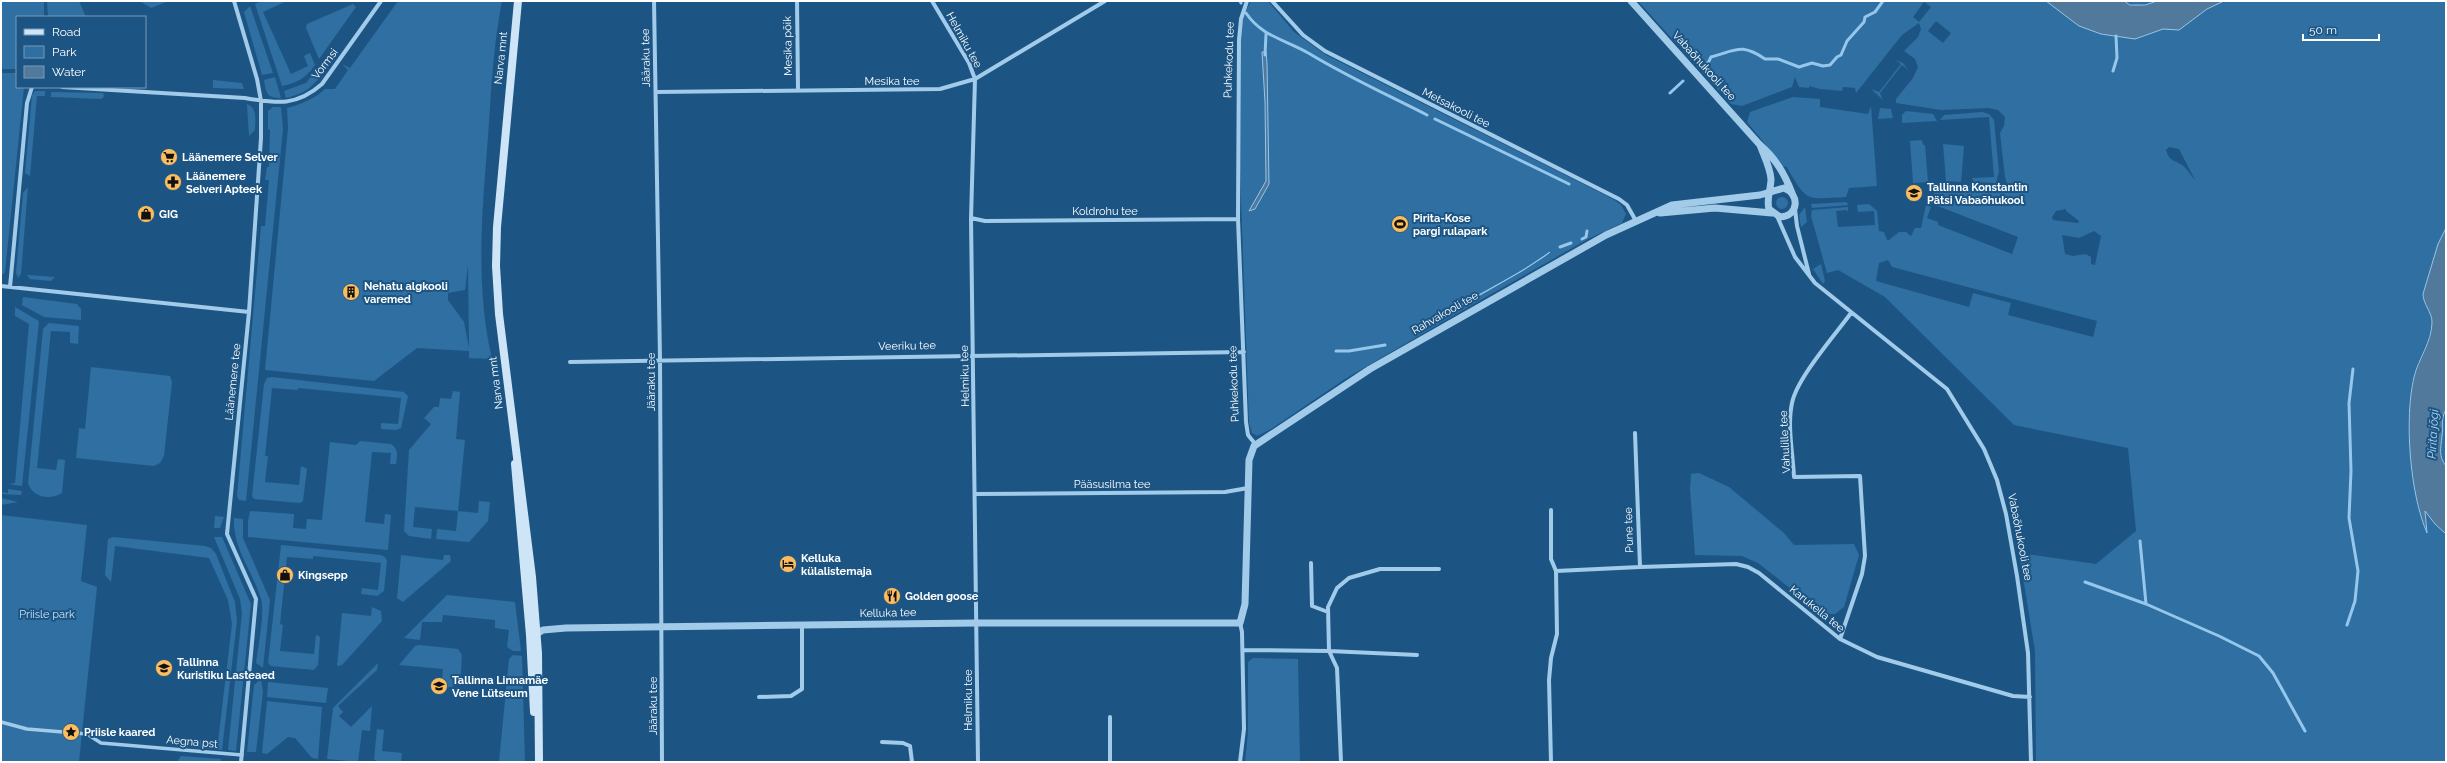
<svg xmlns="http://www.w3.org/2000/svg" width="2447" height="763" viewBox="0 0 2447 763" font-family="Raleway,sans-serif">
  <rect width="100%" height="100%" fill="#1c5584"/>
  <path fill="#2f6fa2" fill-rule="evenodd" d="M1,1H44V17H17V69H1Z
    M47,1H79L86,17H48Z
    M139,1H169L151,8Z
    M261,1H287L263,12L291,74L308,66L304,56L310,53L315,65C306,78 297,83 282,86L255,4Z
    M398,1H502C493,46 491,92 488,137C482,212 475,286 492,359L469,358V351L417,348L374,381L265,370L288,128L287,108C302,104 314,99 325,89H335L348,70L342,64L350,68ZM468,265L469,347V348L464,322L448,300V293L465,290Z
    M1251,1H1268L1294,32L1326,55L1613,199L1621,205L1626,214L1622,223L1588,239L1451,317L1345,379L1271,429L1257,436L1252,433L1249,423L1240,171L1241,27L1246,10Z
    M1638,1H2046L2079,26L2101,34L2135,39L2163,29H2179L2207,9L2224,1H2446V228L2438,244L2423,294C2423,304 2432,312 2432,322C2431,342 2417,359 2413,378C2404,420 2410,492 2426,532L2425,511L2435,524L2446,534V762H2036L2035,651L2019,553L2096,564L2136,531L2128,448L2014,425L1885,297L1838,270L1827,273L1811,216L1812,210L1848,207V213L1847,210L1836,211L1838,227L1875,225L1874,211L1858,212L1857,205L1869,204L1877,211L1879,231L1884,232L1887,240H1889L1899,232H1906L1911,236L1915,228H1921L1926,205L1931,207L1927,218L1938,222V225L2012,254L2018,237L1927,202L1928,196L1933,197L1934,193L1930,191C1947,183 1991,186 2009,189L2005,177L2000,133L2004,126L2005,117L1998,110L1988,108L1941,110L1896,103V99L1913,78L1918,67L1915,59L1904,51L1918,37L1921,29L1919,23L1902,35L1856,93L1855,88L1843,87L1842,91L1820,89L1809,86V88L1799,87L1795,77L1792,87L1742,106L1731,104ZM1924,2L1931,7L1919,22L1913,17ZM1936,21L1951,33L1943,43L1928,31ZM2169,147L2179,149L2195,180C2191,176 2187,168 2182,165C2174,160 2169,161 2166,150ZM2066,209V211L2079,221L2078,223L2053,220L2052,217L2056,211ZM2094,231L2101,236L2095,265L2091,264V257L2086,254L2073,256L2065,254L2062,235L2079,238ZM1888,260L1892,267L2097,321L2093,337L2008,315L2011,303L1973,293L1969,307L1876,281L1879,263Z
    M2124,1H2157C2146,4 2134,8 2124,1Z
    M353,4L356,7L319,59L306,28L307,24Z
    M250,6L273,73L262,75L244,12Z
    M1895,60L1903,63L1908,70L1902,65L1880,93L1883,100L1871,89L1879,92L1901,64Z
    M318,68L324,72C313,87 304,94 286,98L284,91L306,83Z
    M1,73H17V87H24L5,272L1,277Z
    M275,77L281,98C267,98 266,93 264,80Z
    M213,80L242,83L244,89L213,88Z
    M35,91H45V96H37L30,176L25,173L32,95Z
    M51,92L103,93L104,96L102,99L51,97Z
    M1793,97L1820,99V107L1868,114L1871,106L1877,186L1849,188L1846,197C1804,199 1808,203 1786,166L1784,167L1747,122L1750,112Z
    M247,104C258,108 255,121 255,130L249,136Z
    M273,107H281L283,129L246,501L239,500L237,496L261,226H265L269,180H265L267,167H269L270,130L268,129V111Z
    M1880,108L1891,109L1893,118L1878,119Z
    M1906,111L1933,114L1937,121L1902,123V115Z
    M1982,112L1989,114L1994,120L1999,172L1996,183L1974,182L1972,178L1994,177L1989,117L1940,120L1944,115Z
    M1922,140L1923,145H1925L1928,182L1913,183L1910,141Z
    M1943,144L1964,146L1961,182L1946,181Z
    M28,187L21,274L18,278L16,273L23,193Z
    M1776 203a6 6 0 1 1 12 0a6 6 0 1 1-12 0Z
    M1846,202L1849,205L1812,208L1811,204Z
    M1805,207L1807,222L1801,227L1799,215Z
    M1821,264L1825,281L1823,284L1813,269Z
    M26,274L27,275L55,277L51,281L30,279Z
    M23,297L77,304L81,309V320L44,317L22,305Z
    M15,307L39,321L22,486L9,484L15,483L29,324L15,316Z
    M49,323L79,326L78,344L70,343V332L51,331L37,468L56,470L58,459L65,460L62,493C50,501 32,497 28,483L43,329Z
    M91,367L170,376L172,382L164,456L160,463L154,466L76,458L79,428L85,429Z
    M272,377L404,392L408,396L401,428L396,430L381,429V423L398,424L401,398L298,388V390L272,388L265,456H268L265,482L299,485L301,466L307,469L303,501L300,503L254,499L252,496L264,384L267,378Z
    M453,391L460,392L456,439L465,440L458,511L478,513L479,501L490,502L488,521L469,542L436,539L437,529L456,531L458,511L415,507L413,527L432,529L431,539L409,536L404,531L409,450L431,424L424,418L434,407H439L440,398L451,399Z
    M2446,409V466C2438,456 2441,448 2442,436C2444,425 2440,421 2446,409Z
    M360,441L391,444C399,449 397,456 396,464H390L391,453L372,452L365,522L384,524L385,514L391,515L388,550L248,537V521L250,511L294,514L293,528L306,529L307,519L322,520L330,442L356,445Z
    M1699,473L1729,487L1784,533L1794,545L1854,544L1859,555L1844,607L1835,614H1823L1758,563L1742,556L1695,555L1690,489L1691,474Z
    M8,489L22,491L21,495L1,494V492L8,493Z
    M1,498L18,502L1,505Z
    M1,515L87,525L81,581L97,587L79,762H1Z
    M215,516L224,517L220,528H214Z
    M234,518L243,519V538L270,600L263,668L256,663C258,646 265,614 261,599C252,569 233,550 234,518Z
    M113,537L205,546L211,548L216,554L235,602L237,621L222,750L182,746L179,743L178,738L218,742L232,624L228,600L209,558L115,546L111,582L105,575L108,539Z
    M214,537H222L251,604L236,751L228,750L242,613L240,599Z
    M281,545L381,555L385,557L387,561L384,591L377,596L361,594L362,588L378,590L381,563L313,556V559L287,557L280,624L283,625L280,651L314,654L316,635L320,637L318,665L314,670L271,666L268,663Z
    M401,555L443,560L444,555H450L451,561L403,602L397,598Z
    M447,595L515,602L521,651H513L507,647L509,630L495,628V620L443,615L442,622H422L420,640L404,638Z
    M372,607L381,611L382,621L342,665L337,666L342,613L371,616Z
    M420,645L458,649L462,655C460,673 465,690 441,687L443,669L399,665L415,646Z
    M513,655L522,656L525,762H499L509,659Z
    M1253,658L1298,659L1300,762H1245L1248,733V662Z
    M378,663L377,670L338,706L343,712L339,716L351,727L372,706L370,731L362,730L358,762L327,759L333,708Z
    M261,679L263,692L256,752H247L254,685Z
    M268,682L328,688L326,703L267,697Z
    M267,701L322,707L318,759L312,758L295,738L288,737L267,754L262,753Z
    M377,729L384,730L382,751L402,753L401,762H377L374,759Z
    M181,756L221,759V762H177Z"/>
  <path fill="#51799c" stroke="#95c7ec" d="M2046,1H2124L2130,5H2145L2157,1H2224L2207,9L2179,30L2163,29L2135,39L2101,34L2079,26Z
    M1262,52H1266L1267,63L1269,184L1255,209L1249,211L1266,181L1265,102Z
    M2446,228V409C2440,421 2444,425 2442,436C2441,448 2438,456 2446,466V534L2435,524L2425,511L2427,533C2410,494 2404,419 2414,377C2418,359 2432,342 2432,322C2432,312 2423,304 2423,294L2438,244Z
    M1550,252C1545,259 1427,326 1417,329L1522,271Z"/>
  <g fill="none" stroke-linecap="round" stroke-linejoin="round">
    <path stroke="#95c7ec" stroke-width="3" d="M1240,1L1241,3
      M1246,13C1262,37 1287,40 1310,54C1348,77 1388,95 1427,115
      M1265,55L1266,34
      M1699,66L1708,63L1711,57C1737,50 1741,43 1765,59H1778L1799,67L1812,63L1823,66L1830,65L1837,57L1841,55L1847,41L1864,22L1865,17L1875,12L1883,1
      M2113,71L2117,58L2116,36
      M1670,93L1683,81
      M1435,119L1569,184
      M1582,239L1586,237L1587,231
      M1560,247L1571,243
      M1336,351H1349L1385,345
      M2140,541L2146,604
      M2085,582L2146,604L2219,636L2259,656L2273,673L2305,731
      M2347,625L2355,601L2358,571L2349,518L2351,471L2349,403L2353,369"/>
    <path stroke="#a2cbea" stroke-width="3.5" d="M1,722L27,729L87,734L101,743L242,755"/>
    <path stroke="#a2cbea" stroke-width="4" d="M234,1L257,79L261,101V138L249,312L227,534L256,599L241,762
      M654,1L660,359L662,762
      M797,1L798,90
      M932,1L969,63L975,79L971,218L978,762
      M1247,1L1241,19L1239,40L1238,219L1246,422L1248,435L1256,445
      M1272,1L1303,35L1325,51L1619,199L1627,205L1636,221
      M62,87L245,98C276,103 296,107 322,84L381,1
      M656,92L940,89L975,79L1105,1
      M1795,209L1797,226L1809,274
      M1777,216L1795,257L1815,283L1947,389L1984,449L1997,480L2006,514L2017,576L2028,653L2031,762
      M971,218L985,221L1238,219
      M1,286L249,312
      M10,287L27,103L32,87
      M570,362L1244,352
      M976,494L1225,492L1248,488
      M1551,510V559L1556,571
      M1311,563L1312,606L1328,612
      M1640,567L1736,564L1748,567L1759,573L1840,639L1877,657L2013,696L2030,697
      M1840,639L1862,574L1865,556L1860,476L1794,477C1793,454 1787,426 1792,403C1797,378 1835,335 1851,313
      M1243,650L1329,651L1417,655
      M759,697L791,696L802,689V626
      M1110,717V762
      M882,742L903,743L910,746L912,762
      M1240,762L1244,729L1242,632L1240,623
      M1341,762L1337,668L1329,651L1328,607L1337,588L1349,578L1380,569H1439
      M1551,762L1549,680L1551,658L1557,634L1556,571L1640,567L1635,433"/>
    <path stroke="#a2cbea" stroke-width="7" d="M1631,1L1760,145C1776,159 1784,173 1792,193
      M1660,213L1715,208L1772,213
      M533,636L543,630L566,628L977,623H1240L1245,604L1249,460L1254,446L1370,369L1606,235L1672,205L1760,195L1784,188C1800,194 1799,216 1780,217L1769,209C1766,200 1771,189 1771,179C1770,167 1764,156 1760,145"/>
    <path stroke="#cee5f8" stroke-width="8" d="M518,1L497,227L496,266L499,314L532,577L538,653L539,762
      M515,464L530,635L534,712"/>
  </g>
  <defs>
    <g id="supermarket-disc" transform="scale(0.9)"><circle r="9.5" fill="#fbbd5f" stroke="#1c5584"/><path d="M-6-5.5h2.5l.6 2H6L4.5 2H-2.5L-4.4-4H-6ZM-1.5 3.2a1.3 1.3 0 1 0 .1 0ZM3 3.2a1.3 1.3 0 1 0 .1 0Z" fill="#111"/></g>
    <g id="pharmacy-disc" transform="scale(0.9)"><circle r="9.5" fill="#fbbd5f" stroke="#1c5584"/><path d="M-2-6h4v4h4v4h-4v4h-4v-4h-4v-4h4Z" fill="#111"/></g>
    <g id="school-disc" transform="scale(0.9)"><circle r="9.5" fill="#fbbd5f" stroke="#1c5584"/><path d="M0-5L7-2L0 1L-7-2ZM-4 1L0 2.5L4 1V4Q0 6-4 4Z" fill="#111"/></g>
    <g id="shop-disc" transform="scale(0.9)"><circle r="9.5" fill="#fbbd5f" stroke="#1c5584"/><path d="M-5-2.5h2.3a2.7 3.5 0 0 1 5.4 0H5L5.5 6h-11ZM-1.5-2.5h3a1.5 2.3 0 0 0-3 0Z" fill="#111"/></g>
    <g id="stadium-disc" transform="scale(0.9)"><circle r="9.5" fill="#fbbd5f" stroke="#1c5584"/><path d="M0-5a6.5 5 0 1 0 0 10a6.5 5 0 1 0 0-10ZM-3.5-1.8h7v3.6h-7Z" fill="#111"/></g>
    <g id="building-disc" transform="scale(0.9)"><circle r="9.5" fill="#fbbd5f" stroke="#1c5584"/><path d="M-4-6H4V6H1V3H-1V6H-4ZM-2.5-4.3h1.7v1.8h-1.7ZM.8-4.3h1.7v1.8H.8ZM-2.5-1h1.7V.8h-1.7ZM.8-1h1.7V.8H.8Z" fill="#111"/></g>
    <g id="hotel-disc" transform="scale(0.9)"><circle r="9.5" fill="#fbbd5f" stroke="#1c5584"/><path d="M-6-4.5h1.5V1H6V5H4.5V3h-9V5H-6ZM-4 0a1.8 1.8 0 1 1 3.6 0ZM.5 0V-2.5h3Q6-2.5 6 0Z" fill="#111"/></g>
    <g id="restaurant-disc" transform="scale(0.9)"><circle r="9.5" fill="#fbbd5f" stroke="#1c5584"/><path d="M-5-6h1v4h1v-4h1v4h1v-4h1v5L-1.5 .5V6h-2V.5L-5-1ZM5-6V6H3V1.5H1.5Q1.5-4 5-6Z" fill="#111"/></g>
    <g id="sight-disc" transform="scale(0.9)"><circle r="9.5" fill="#fbbd5f" stroke="#1c5584"/><path d="M0-6L1.8-2.2L6-1.7L2.9 1.2L3.7 5.4L0 3.3L-3.7 5.4L-2.9 1.2L-6-1.7L-1.8-2.2Z" fill="#111"/></g>
  </defs>
  <g fill-rule="evenodd">
    <use href="#supermarket-disc" x="169" y="157"/>
    <use href="#pharmacy-disc" x="173" y="182"/>
    <use href="#school-disc" x="1914" y="193"/>
    <use href="#shop-disc" x="146" y="214"/>
    <use href="#stadium-disc" x="1400" y="224"/>
    <use href="#building-disc" x="351" y="292"/>
    <use href="#hotel-disc" x="788" y="564"/>
    <use href="#shop-disc" x="285" y="575"/>
    <use href="#restaurant-disc" x="892" y="596"/>
    <use href="#school-disc" x="164" y="668"/>
    <use href="#school-disc" x="439" y="686"/>
    <use href="#sight-disc" x="71" y="732"/>
  </g>
  <g text-anchor="middle" dominant-baseline="central" stroke-width="4" stroke-linejoin="round" paint-order="stroke">
    <g font-size="11" fill="#fff" stroke="#1c5584">
      <text transform="translate(964 40) rotate(61)">Helmiku tee</text>
      <text transform="translate(788 46) rotate(-91)">Mesika põik</text>
      <text transform="translate(501 58) rotate(-84)">Narva mnt</text>
      <text transform="translate(646 58) rotate(-91)">Jääraku tee</text>
      <text transform="translate(1229 60) rotate(-88)">Puhkekodu tee</text>
      <text transform="translate(325 64) rotate(-53)">Vormsi</text>
      <text transform="translate(1704 66) rotate(48)">Vabaõhukooli tee</text>
      <text x="892" y="81">Mesika tee</text>
      <text transform="translate(1456 108) rotate(27)">Metsakooli tee</text>
      <text x="1105" y="211">Koldrohu tee</text>
      <text transform="translate(1445 313) rotate(-30)">Rahvakooli tee</text>
      <text transform="translate(907 346) rotate(-1)">Veeriku tee</text>
      <text transform="translate(965 376) rotate(-91)">Helmiku tee</text>
      <text transform="translate(233 382) rotate(-84)">Läänemere tee</text>
      <text transform="translate(651 382) rotate(-90)">Jääraku tee</text>
      <text transform="translate(496 383) rotate(-97)">Narva mnt</text>
      <text transform="translate(1234 384) rotate(-92)">Puhkekodu tee</text>
      <text transform="translate(1785 442) rotate(-93)">Vahulille tee</text>
      <text x="1112" y="484">Pääsusilma tee</text>
      <text transform="translate(1629 530) rotate(-92)">Pune tee</text>
      <text transform="translate(2020 537) rotate(79)">Vabaõhukooli tee</text>
      <text transform="translate(1817 609) rotate(39)">Karukella tee</text>
      <text transform="translate(888 613) rotate(-1)">Kelluka tee</text>
      <text transform="translate(968 700) rotate(-90)">Helmiku tee</text>
      <text transform="translate(653 706) rotate(-90)">Jääraku tee</text>
      <text transform="translate(192 742) rotate(5)">Aegna pst</text>
    </g>
    <g font-size="11" font-weight="bold" fill="#fff" stroke="#1c5584" text-anchor="start">
      <text x="182" y="157">Läänemere Selver</text>
      <text x="186" y="176">Läänemere<tspan x="186" dy="13">Selveri Apteek</tspan></text>
      <text x="1927" y="187">Tallinna Konstantin<tspan x="1927" dy="13">Pätsi Vabaõhukool</tspan></text>
      <text x="159" y="214">GIG</text>
      <text x="1413" y="218">Pirita-Kose<tspan x="1413" dy="13">pargi rulapark</tspan></text>
      <text x="364" y="286">Nehatu algkooli<tspan x="364" dy="13">varemed</tspan></text>
      <text x="801" y="558">Kelluka<tspan x="801" dy="13">külalistemaja</tspan></text>
      <text x="298" y="575">Kingsepp</text>
      <text x="905" y="596">Golden goose</text>
      <text x="177" y="662">Tallinna<tspan x="177" dy="13">Kuristiku Lasteaed</tspan></text>
      <text x="452" y="680">Tallinna Linnamäe<tspan x="452" dy="13">Vene Lütseum</tspan></text>
      <text x="84" y="732">Priisle kaared</text>
    </g>
    <g font-size="11" fill="#c7e2f8" stroke="#1c5584">
      <text x="47" y="614">Priisle park</text>
    </g>
    <g font-size="12" font-style="italic" fill="#aed4f2" stroke="#1c5584">
      <text transform="translate(2433 434) rotate(-87)">Pirita jõgi</text>
    </g>
  </g>
  <rect width="2447" height="763" fill="none" stroke="#ffffff" stroke-width="4"/>
  <rect x="16" y="16" width="130" height="72" fill="#1c5584" stroke="#7799b5"/>
  <rect x="24" y="29" width="20" height="6" fill="#cee5f8" stroke="#7799b5"/>
  <text x="52" y="36" font-size="12" fill="#ffffff">Road</text>
  <rect x="24" y="46" width="20" height="12" fill="#2f6fa2" stroke="#7799b5"/>
  <text x="52" y="56" font-size="12" fill="#ffffff">Park</text>
  <rect x="24" y="66" width="20" height="12" fill="#51799c" stroke="#7799b5"/>
  <text x="52" y="76" font-size="12" fill="#ffffff">Water</text>
  <path d="M2303 34v6h76v-6" fill="none" stroke="#ffffff" stroke-width="2"/>
  <text x="2309" y="34" font-size="12" fill="#ffffff" stroke="#1c5584" stroke-width="3" paint-order="stroke">50 m</text>
</svg>
